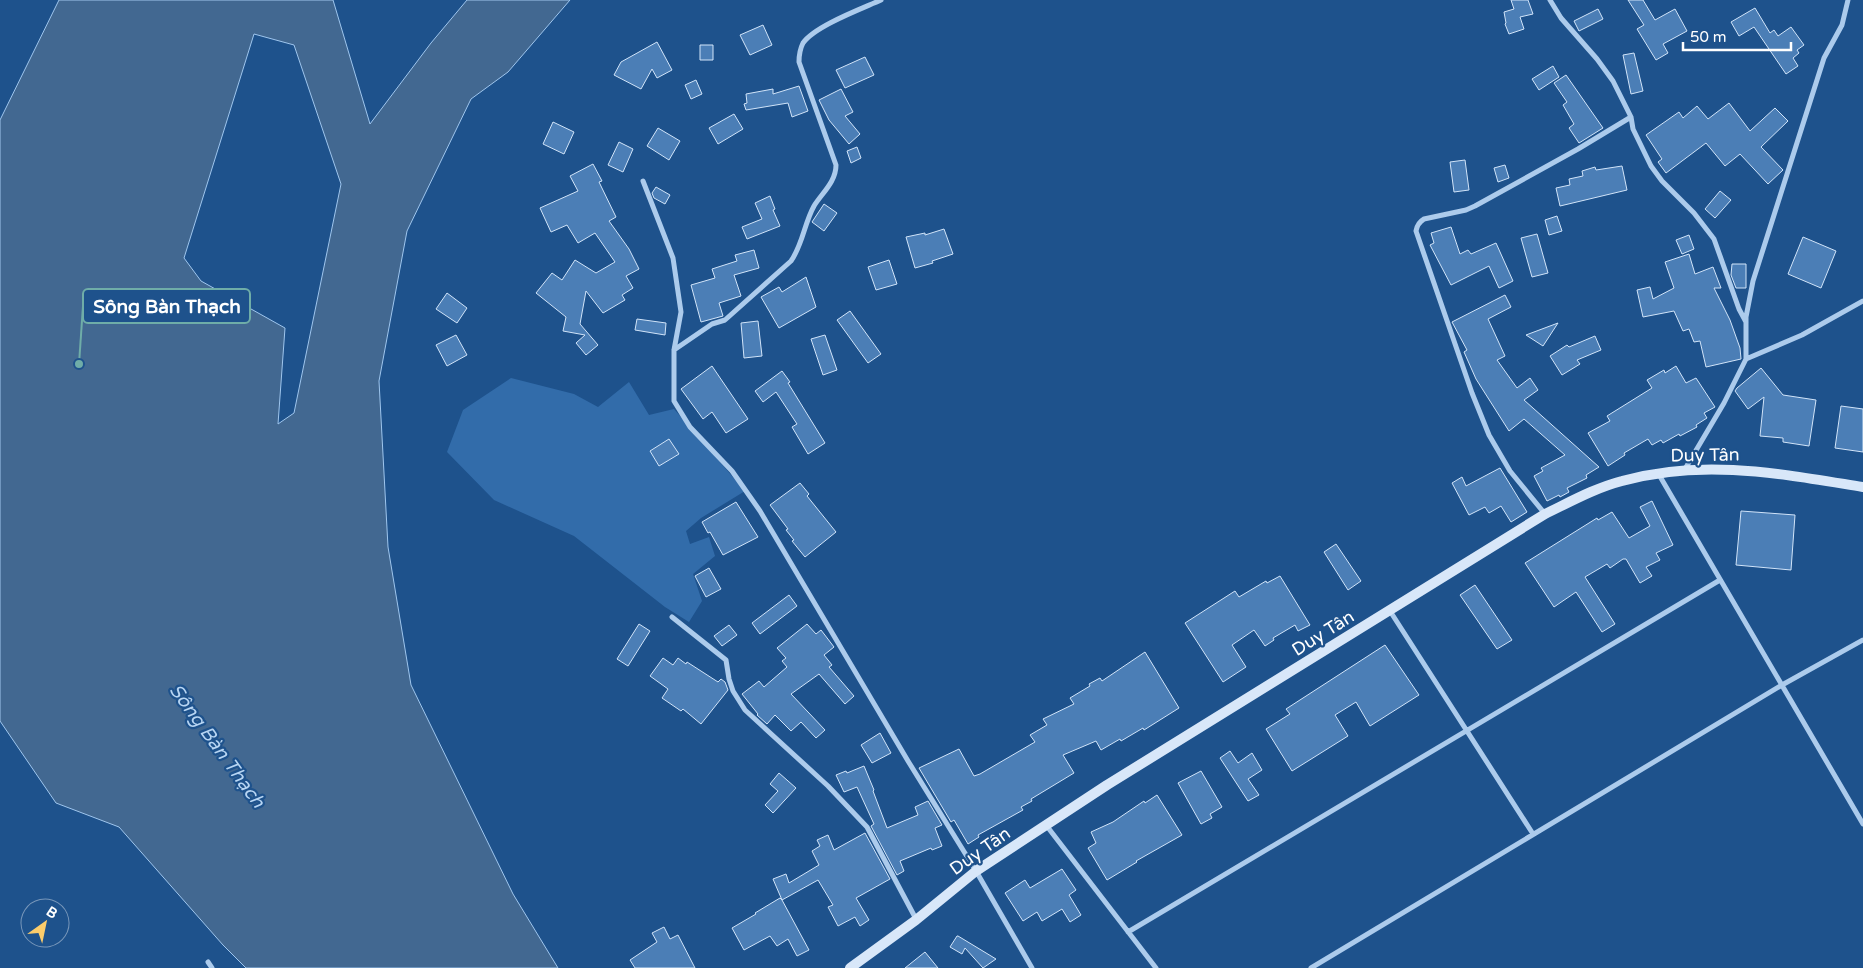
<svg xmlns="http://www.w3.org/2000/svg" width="1863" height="968" viewBox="0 0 1863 968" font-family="'Varela Round',sans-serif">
  <rect width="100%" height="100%" fill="#1e528c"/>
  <path fill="#326caa" d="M511,378L574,394L598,407L629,382L649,415L674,409L745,491L701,518L686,531L690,544L709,537L715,556L693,574L702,601L689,622L665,607L574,536L494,500L447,452L463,410Z"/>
  <path fill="#426891" stroke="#9fc6ee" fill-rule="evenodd" d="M59,0H333L370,124L431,43L467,0H570L508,72L471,99L407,231L379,381L388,547L411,685L513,894L558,968H246L223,945L119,827L56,803L0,721V120ZM254,34L294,45L341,184L294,413L278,424L285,328L201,281L184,258Z"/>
  <path fill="#4b7eb6" stroke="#d1e4f9" d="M1511,0H1528L1533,14L1520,17L1524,29L1509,34L1505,24L1506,23L1504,12L1514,9Z
    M1628,0H1643L1655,20L1675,9L1687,31L1663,44L1668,53L1656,60L1637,29L1644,25Z
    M1755,8L1770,33L1774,30L1778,36L1791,27L1804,45L1797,50L1799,53L1793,58L1798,66L1786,74L1754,27L1739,36L1731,22Z
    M1598,9L1603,19L1579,31L1574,21Z
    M763,25L772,45L750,55L740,35Z
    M657,42L672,70L657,78L652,69L641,89L614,75L621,62Z
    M700,45H713V60H700Z
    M1634,53L1643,91L1631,94L1623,55Z
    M865,57L874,75L845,88L836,70Z
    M1553,66L1559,77L1539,90L1532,79Z
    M1566,75L1603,128L1579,143L1569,128L1574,124L1563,105L1567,102L1554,83Z
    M696,80L702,94L691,99L685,85Z
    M799,86L808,111L792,117L788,103L746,110L744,104L747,103L746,94L773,89V94Z
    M841,89L853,112L845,116L860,134L849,144L829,120L819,100Z
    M1729,103L1750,131L1775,108L1788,121L1761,147L1783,170L1768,184L1740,154L1725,166L1706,143L1666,173L1658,162L1662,159L1646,135L1679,112L1683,118L1697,106L1708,119Z
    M734,114L743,129L718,144L709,128Z
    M553,122L574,132L564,154L543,144Z
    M658,128L680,141L669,160L647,146Z
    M619,142L633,149L623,172L608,165Z
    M857,147L861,158L851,163L847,151Z
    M1465,160L1469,190L1454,192L1450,162Z
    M593,164L602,181L599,182L616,217L609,221L629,249L639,269L626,276L633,288L622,295L625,300L603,313L586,291L580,324L598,345L586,355L576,343L585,335L563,331L566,317L536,293L552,273L562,280L575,260L596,273L615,262L595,233L578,243L567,225L551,232L540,208L578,191L570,176Z
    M1505,165L1509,178L1498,182L1494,168Z
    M1622,166L1627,190L1560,206L1556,188L1570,185L1569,179L1583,176L1582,171L1595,167L1596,170Z
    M656,187L670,195L665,204L654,198L652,193Z
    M1720,191L1731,200L1715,218L1705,209Z
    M770,196L775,209L773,210L780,226L747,239L742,227L762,219L755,203Z
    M824,204L837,213L824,231L812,222Z
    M1557,216L1562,231L1549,235L1545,220Z
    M1451,227L1460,254L1468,250L1471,254L1496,243L1513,281L1499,288L1489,266L1451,285L1430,245L1434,243L1431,233Z
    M944,229L953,254L932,261L933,263L915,268L906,237L925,233V235Z
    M1537,234L1548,273L1532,277L1521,238Z
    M1689,235L1694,249L1682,254L1676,240Z
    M1803,237L1836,251L1821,288L1788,274Z
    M754,250L759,268L734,275L741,296L719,303L723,316L701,322L691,285L715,278L712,269L737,261L735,255Z
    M1689,254L1695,274L1713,267L1721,288H1714L1730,320L1740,348L1741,359L1706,367L1700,341L1694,342L1689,329L1683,331L1674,311L1643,317L1637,290L1650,287L1653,299L1674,288L1665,262Z
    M889,260L897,284L876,290L868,267Z
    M1732,264H1746V288H1736L1731,275Z
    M806,277L816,307L779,328L761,297L779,287L782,292Z
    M447,293L467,308L457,323L436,309Z
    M1505,295L1511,307L1488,319L1505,356L1497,360L1517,388L1530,378L1538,390L1524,400L1599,467L1586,475L1587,478L1567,488L1569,492L1560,497L1559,495L1547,501L1534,476L1543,471L1541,468L1565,455L1524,419L1509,431L1476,379L1464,352L1467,350L1452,322Z
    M850,311L881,354L868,363L837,320Z
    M637,319L666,323L665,335L635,330Z
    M758,321L762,356L744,358L741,323Z
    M1558,323L1543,346L1526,335Z
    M456,335L467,355L447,366L436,345Z
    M825,335L837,370L823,375L811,339Z
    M1595,336L1601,350L1577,360L1580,364L1562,375L1550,356L1567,345L1569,347Z
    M712,366L748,419L726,433L712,412L703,419L681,389Z
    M1676,366L1686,383L1696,378L1715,407L1704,413L1707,418L1696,425L1697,427L1680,436L1679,434L1663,443L1661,440L1652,445L1648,439L1624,453L1625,455L1608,466L1588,433L1610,421L1607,416L1652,388L1647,380L1664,370L1665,373Z
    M1761,368L1783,395L1816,400L1809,446L1783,442V438L1760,436L1764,397L1748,409L1735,391L1737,388Z
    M782,371L790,382L788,383L825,443L808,454L792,427L797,424L776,392L763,402L755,391Z
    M1841,406L1863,409V452L1835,448Z
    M669,439L679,454L659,466L650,451Z
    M1500,468L1527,512L1511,522L1501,506L1489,513L1485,507L1469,515L1452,483L1462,477L1466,486Z
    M800,483L809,494L807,496L836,532L805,557L792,541L794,540L786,530L788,529L770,505Z
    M1652,501L1673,545L1656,553L1660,560L1646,567L1652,576L1640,583L1626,559H1623L1610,568L1607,564L1585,577L1615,624L1602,632L1576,592L1554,607L1525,563L1597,518L1598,520L1612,512L1629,538L1650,526L1640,507Z
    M736,502L758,537L723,555L710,532L708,533L702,522Z
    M1741,511L1795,515L1791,570L1736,565Z
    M1336,544L1361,581L1348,590L1324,552Z
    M709,568L721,589L706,597L695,576Z
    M1280,576L1310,625L1298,631L1295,625L1273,638L1274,640L1265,646L1254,630L1232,645L1246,667L1223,682L1185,623L1235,591L1239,597L1266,581L1267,583Z
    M1475,585L1512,640L1497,649L1460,595Z
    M789,595L797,606L760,634L752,623Z
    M639,624L650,631L628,666L617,659Z
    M807,624L816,634L821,630L834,647L824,655L832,665L829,667L854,696L845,704L819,674L791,694L825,730L816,738L801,722L791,731L775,715L767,724L757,715L758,714L742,694L759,681L764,687L787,667L782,661L786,658L777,648Z
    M729,625L737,635L722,646L714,636Z
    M1385,645L1419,695L1370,726L1356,702L1335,715L1348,736L1292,771L1266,729L1290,714L1286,709Z
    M1145,652L1179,708L1144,730L1143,728L1121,741L1120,739L1101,750L1096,741L1063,755L1074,773L1031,799L1032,801L1021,807L1023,810L978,835L979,837L968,844L954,820L951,822L919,768L959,749L974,776L980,774L1035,742L1030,735L1047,725L1043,719L1074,704L1070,698L1090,686L1089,684L1100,678L1102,681Z
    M663,658L673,665L678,658L686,664L687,662L718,682L721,679L725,682L728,690L701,724L683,709L681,711L662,698L668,689L650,676Z
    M880,733L891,753L872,763L861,745Z
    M1230,751L1238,763L1252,753L1262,770L1248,779L1259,795L1248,801L1220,758Z
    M864,766L874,790L873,791L887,828L918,815L915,807L928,801L942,825L935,828L942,846L932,850L931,848L900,861L904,871L897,875L871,826L874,824L857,787L844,792L836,775L846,771L847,773Z
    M1201,771L1222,807L1210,814L1212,818L1201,824L1178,783Z
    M779,773L796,788L773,813L765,805L778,791L770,784Z
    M1157,795L1182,835L1136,861L1137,862L1107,880L1088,848L1096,843L1091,832L1113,822L1144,801L1145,803Z
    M865,833L890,879L856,898L869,920L860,926L855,917L838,926L828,907L833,905L818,880L782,900L809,950L797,956L788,939L777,946L770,936L744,950L732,928L756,914L755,913L780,898L782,900L773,879L786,874L789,883L819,865L812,851L820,846L817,840L828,835L834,850Z
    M1062,869L1076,890L1069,895L1081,915L1070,922L1062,909L1042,921L1037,912L1023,921L1005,893L1025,880L1030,888Z
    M664,927L670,939L678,935L695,968H635L630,960L657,942L652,933Z
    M957,936H958L996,959L983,968L965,948L962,954L950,947Z
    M925,952L938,968H905Z"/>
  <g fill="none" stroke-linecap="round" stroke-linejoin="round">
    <path stroke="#accbec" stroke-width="5" d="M1550,0L1561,18L1597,59L1613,81L1631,117L1633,129L1651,166L1662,181L1694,213L1714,239L1739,309L1746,322
      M643,181L673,258L681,312L674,350V401L690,427L732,471L760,511L908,761L976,871L1032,968
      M674,350L712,324L725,320L791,261C803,244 804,224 814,206C822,193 836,182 836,165L799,62C799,55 800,49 803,43C815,26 861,9 881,0
      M1746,359L1802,335L1863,301
      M1685,469L1724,403L1746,359V317L1753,281L1824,58L1842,25L1848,0
      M1658,473L1863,824
      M1545,514L1510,471L1489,435L1472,393L1416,231C1417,225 1419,222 1424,219L1466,210L1475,206L1578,149L1631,117
      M1390,611L1533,834
      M672,617L726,660L729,679L733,691L745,710L828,786L867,827L916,919
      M1046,825L1156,968
      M1128,932L1720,580
      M208,962L212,968
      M1311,968L1782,685L1863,640"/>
    <path stroke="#d8e7f9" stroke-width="10" d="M850,968L916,920L976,871L1107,785L1545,514C1570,502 1595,488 1622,481C1703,458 1782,474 1863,487"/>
  </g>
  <g text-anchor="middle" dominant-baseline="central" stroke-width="4.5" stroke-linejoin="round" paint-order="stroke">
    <g font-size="18" fill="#fff" stroke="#1e528c">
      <text transform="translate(1705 455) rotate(-1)">Duy Tân</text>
      <text transform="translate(1323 633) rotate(-32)">Duy Tân</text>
      <text transform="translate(980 851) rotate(-35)">Duy Tân</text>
    </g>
    <g font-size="19" font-style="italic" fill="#b7d5f3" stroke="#1e528c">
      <text transform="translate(217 746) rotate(54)">Sông Bàn Thạch</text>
    </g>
  </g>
  <path fill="none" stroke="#6fada8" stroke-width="2" d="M79 364L83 306"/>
  <circle fill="#6fada8" stroke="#1e528c" stroke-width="2" cx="79" cy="364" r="5"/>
  <rect fill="#1e528c" stroke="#6fada8" stroke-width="2" x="83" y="289" width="167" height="34" rx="5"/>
  <g font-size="19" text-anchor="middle" font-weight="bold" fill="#fff">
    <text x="167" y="313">Sông Bàn Thạch</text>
  </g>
  <g transform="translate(45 923) rotate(33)"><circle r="24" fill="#1e528c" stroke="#7897ba"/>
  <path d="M0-4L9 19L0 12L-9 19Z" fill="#fbcc6b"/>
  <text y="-8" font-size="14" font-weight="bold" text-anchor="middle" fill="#ffffff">B</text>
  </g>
  <path d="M1683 42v8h108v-8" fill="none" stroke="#ffffff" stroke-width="2.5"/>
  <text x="1690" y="42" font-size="15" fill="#ffffff" stroke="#1e528c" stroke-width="4" paint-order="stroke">50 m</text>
</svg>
